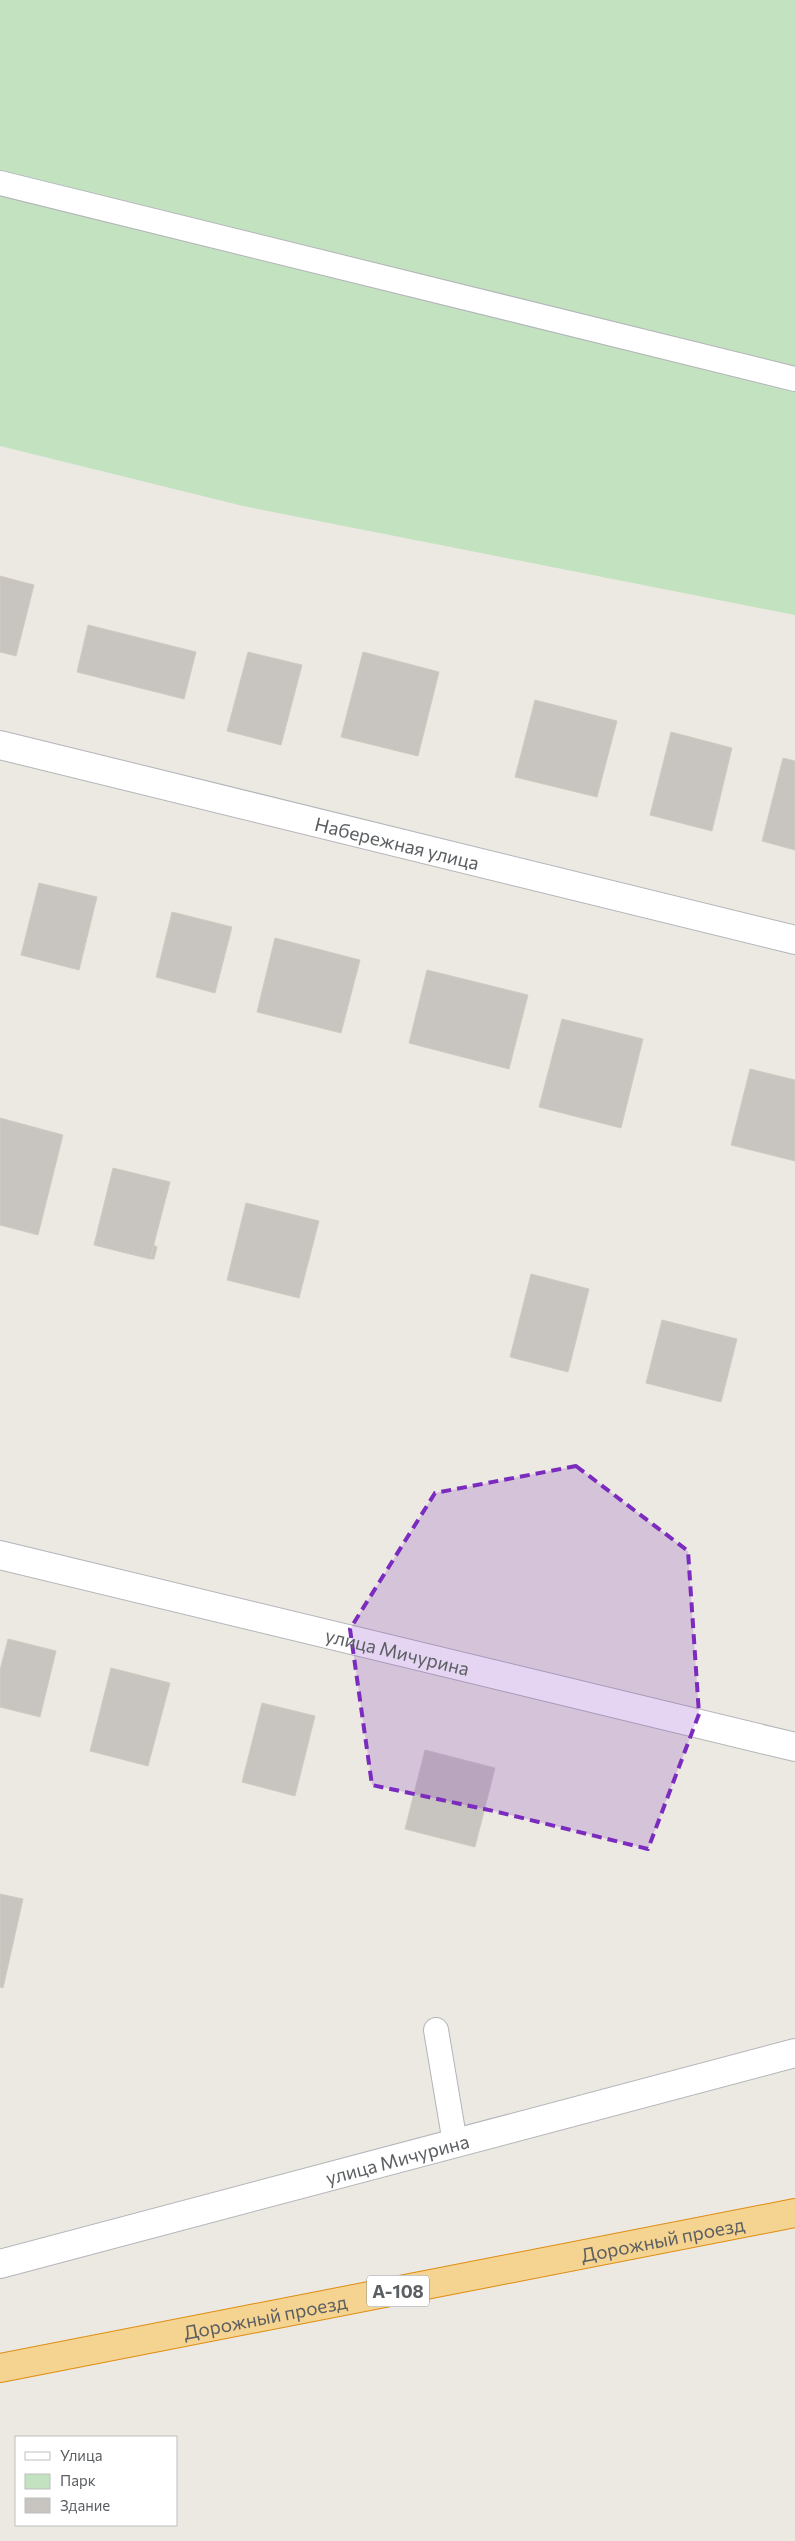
<svg xmlns="http://www.w3.org/2000/svg" width="795" height="2541" viewBox="0 0 795 2541" font-family="Commissioner,sans-serif">
  <rect width="100%" height="100%" fill="#ece9e2"/>
  <path fill="#c3e2c0" d="M0,0H795V615L243,506L0,446Z"/>
  <path fill="#c8c4bf" stroke="#d1cac1" d="M0,576L34,585L16,656L0,652Z
    M88,625L196,652L184,699L77,672Z
    M248,652L302,665L281,745L227,731Z
    M363,652L439,672L418,756L341,737Z
    M535,700L617,721L597,797L515,777Z
    M671,732L732,748L712,831L650,815Z
    M783,758L795,761V850L762,841Z
    M39,883L97,897L79,970L21,955Z
    M172,912L232,927L215,993L156,977Z
    M275,938L360,960L341,1033L257,1012Z
    M427,970L528,995L509,1069L409,1043Z
    M562,1019L643,1039L621,1128L539,1107Z
    M750,1069L795,1080V1161L731,1145Z
    M0,1118L63,1135L38,1235L0,1225Z
    M113,1168L170,1182L150,1259L94,1245Z
    M246,1203L319,1221L299,1298L227,1280Z
    M154,1245L157,1247L154,1259H150Z
    M531,1274L589,1289L568,1372L510,1357Z
    M662,1320L737,1339L721,1402L646,1383Z
    M8,1639L56,1651L40,1717L0,1707V1670Z
    M111,1668L170,1683L148,1766L90,1751Z
    M262,1703L315,1716L295,1796L242,1782Z
    M425,1750L495,1768L475,1847L405,1829Z
    M0,1894L23,1899L3,1988L0,1987Z"/>
  <g fill="none" stroke-linecap="round" stroke-linejoin="round">
    <g stroke="#b3b5b9" stroke-width="26">
      <path id="lane" d="M0,183L795,379
        M436,2030L455,2143"/>
    </g>
    <g stroke="#b3b5b9" stroke-width="30">
      <g id="street">
        <path id="s1" d="M0,745L795,940"/>
        <path id="s2" d="M0,1555L795,1747"/>
        <path id="s3" d="M0,2264L795,2053"/>
      </g>
    </g>
    <g stroke="#de8c10" stroke-width="30">
      <g id="highway">
        <path id="s4" d="M0,2368L795,2213"/>
      </g>
    </g>
    <use href="#lane" stroke="#fff" stroke-width="24"/>
    <use href="#street" stroke="#fff" stroke-width="28"/>
    <use href="#highway" stroke="#f5d391" stroke-width="28"/>
  </g>
  <path fill="#7b2cbf" fill-opacity="0.2" stroke="#7b2cbf" stroke-width="4" stroke-dasharray="10 6" stroke-linejoin="round" d="M576,1466L688,1551L699,1714L648,1849L498,1812L372,1785L350,1629L435,1493Z"/>
  <g text-anchor="middle" dominant-baseline="central" stroke-width="4" stroke-linejoin="round" paint-order="stroke">
    <rect fill="#fff" stroke="#8c8f91" stroke-width="1" x="367" y="2275.5" width="62" height="31" rx="4"/>
    <g font-size="18" font-weight="bold" fill="#5b5f62">
      <text x="398" y="2291">А-108</text>
    </g>
    <g font-size="19" fill="#5b5f62" stroke="#fff">
      <text stroke="none"><textPath href="#s1" startOffset="409">Набережная улица</textPath></text>
      <text stroke="none"><textPath href="#s2" startOffset="409">улица Мичурина</textPath></text>
      <text stroke="none"><textPath href="#s3" startOffset="411">улица Мичурина</textPath></text>
      <text stroke="none"><textPath href="#s4" startOffset="675">Дорожный проезд</textPath></text>
      <text stroke="none"><textPath href="#s4" startOffset="270">Дорожный проезд</textPath></text>
    </g>
  </g>
  <rect x="15" y="2436" width="162" height="90" fill="#ffffff" stroke="#bdbfc0"/>
  <rect x="25" y="2452" width="25" height="8" fill="#ffffff" stroke="#bdbfc0"/>
  <text x="60" y="2461" font-size="15" fill="#5b5f62">Улица</text>
  <rect x="25" y="2474" width="25" height="15" fill="#c3e2c0" stroke="#bdbfc0"/>
  <text x="60" y="2486" font-size="15" fill="#5b5f62">Парк</text>
  <rect x="25" y="2498" width="25" height="15" fill="#c8c4bf" stroke="#bdbfc0"/>
  <text x="60" y="2511" font-size="15" fill="#5b5f62">Здание</text>
</svg>
